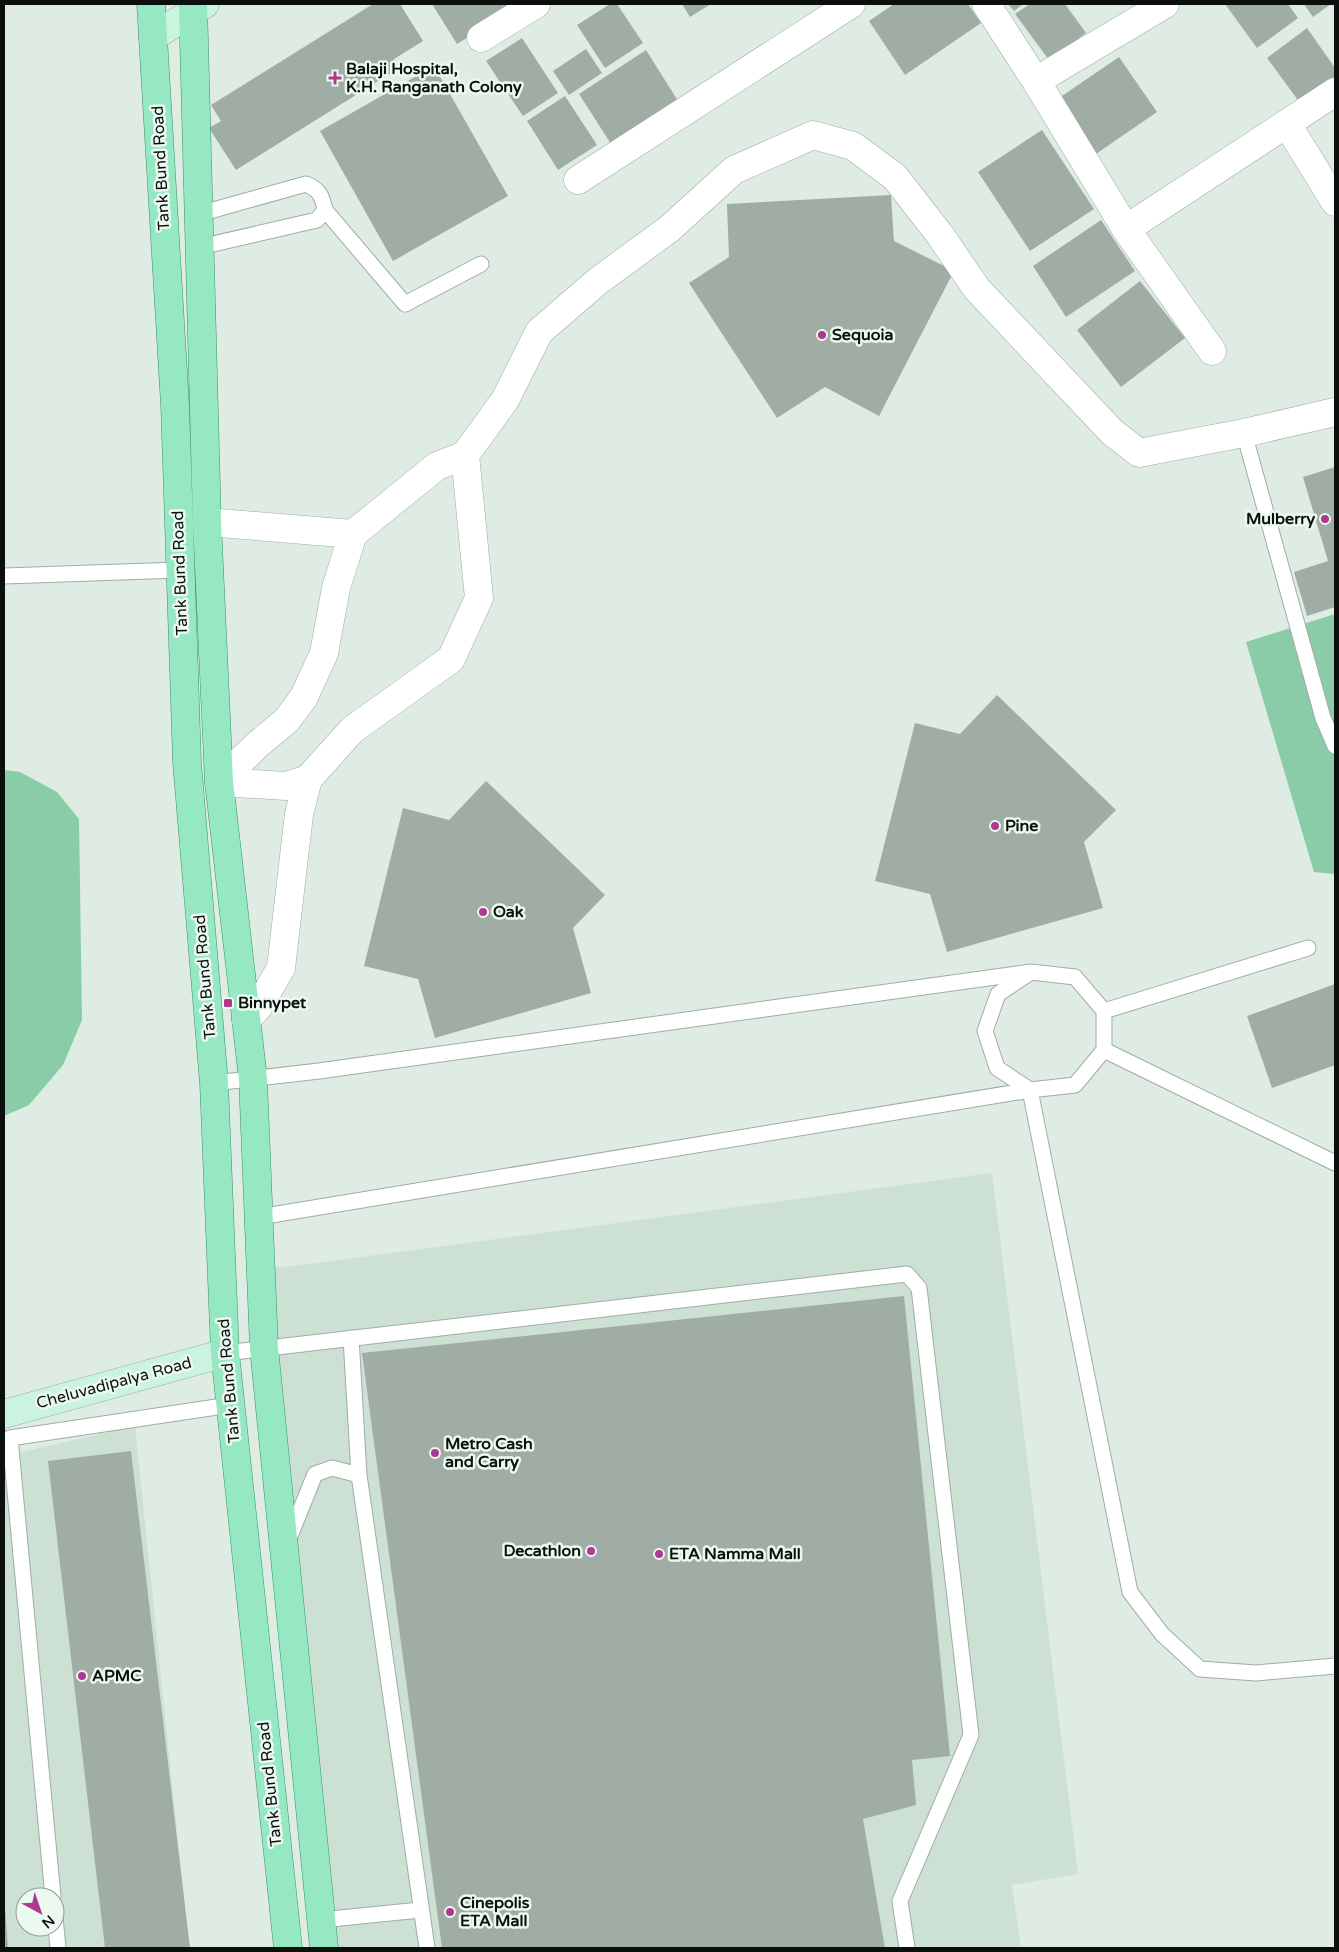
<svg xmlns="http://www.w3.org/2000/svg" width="1339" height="1952" viewBox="0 0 1339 1952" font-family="'Varela Round',sans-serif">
  <rect width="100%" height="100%" fill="#deece4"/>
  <path fill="#cce1d4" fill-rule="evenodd" d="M992,1173L1078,1874L1012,1885L1021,1948H331L253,1269L293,1266Z
    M135,1426L189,1948H4V1456ZM25,1897H55V1927H25Z"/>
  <path fill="#8acca7" d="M1335,614V874L1314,872L1246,642Z
    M4,770L20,772L57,792L79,819L82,1020L63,1065L29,1105L4,1116Z"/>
  <path fill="#a0ada5" d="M373,4H400L423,41L394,59L399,68L236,170L209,128L221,121L211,105Z
    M432,4H508L512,10L457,44Z
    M610,4H617L643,43L605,68L577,25Z
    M682,4H711L690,17Z
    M894,4H968L981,23L905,75L869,21Z
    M1008,4H1023L1014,11Z
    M1030,4H1065L1086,33L1049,60L1015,14Z
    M1225,4H1288L1298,18L1257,48Z
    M1304,4H1331L1313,17Z
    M1307,28L1335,68V77L1300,103L1267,58Z
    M522,38L558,93L523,116L486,61Z
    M586,49L602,73L569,95L553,71Z
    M646,50L680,104L613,147L579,94Z
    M1119,57L1157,112L1093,156L1056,100Z
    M434,66L508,196L393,261L320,131Z
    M565,96L597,145L558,170L527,121Z
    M1042,130L1094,209L1030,251L978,172Z
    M891,195L894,241L954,271L879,416L825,387L777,418L689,283L729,257L727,204Z
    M1101,220L1135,271L1066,317L1033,266Z
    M1140,281L1185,338L1121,387L1077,330Z
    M1335,467V607L1307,616L1294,572L1328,561L1303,477Z
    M997,695L1116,810L1084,842L1103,908L947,952L930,894L875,881L915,723L960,734Z
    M486,781L605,895L573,928L591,993L435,1038L418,979L364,966L403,808L449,820Z
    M1335,984V1065L1272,1088L1247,1016Z
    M904,1296L950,1756L912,1760L916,1805L863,1819L885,1948H442L362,1353Z
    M131,1451L190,1948H105L48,1461Z
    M4,1907H5L8,1948H4Z"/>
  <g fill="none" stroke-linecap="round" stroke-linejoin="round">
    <g stroke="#9fada4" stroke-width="17">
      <path id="lane" d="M199,214L306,184C320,190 322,196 325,210L405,304L481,264
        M200,247L317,220L325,210
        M1244,433L1323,718L1335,746
        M4,576L180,570
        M1104,1011L1308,948
        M1104,1050L1335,1163
        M214,1083L319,1071L1031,972L1075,977L1104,1011V1050L1075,1085L1030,1090L997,1068L985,1031L998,994L1031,972
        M259,1217L1030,1090L1130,1592L1162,1634L1200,1669L1256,1673L1335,1666
        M351,1338L359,1475L427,1948
        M225,1353L907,1274L919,1288L971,1735L900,1901L907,1948
        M288,1541L315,1474L332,1468L359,1475
        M53,1897L10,1438L230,1405
        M55,1917L58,1948
        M321,1920L420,1910"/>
    </g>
    <g stroke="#9fada4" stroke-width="29">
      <path id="street" d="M986,4L1036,81L1126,229L1212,351
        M481,38L536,4
        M1036,81L1165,4
        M1287,124L1335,202
        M578,180L851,4
        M1126,229L1335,92
        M207,522L353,534
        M219,782L257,745L286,721L304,697L324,653L336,588L353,534L437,466L465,455L505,400L539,332L598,281L669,229L734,170L813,135L853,146L895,177L940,235L977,289L1112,432L1139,453L1244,433L1335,412
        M219,782L286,786L308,779L352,730L451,659L479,598L465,455
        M246,1020L259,1006L281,968L299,814L308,779"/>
    </g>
    <g stroke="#9fada4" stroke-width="29">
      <path id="secondary" d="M153,37L205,4
        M4,1414L225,1353"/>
    </g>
    <g stroke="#379267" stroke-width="29">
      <path id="primary" d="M151,4L175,405L187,762L214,1083L225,1353L288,1948
        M193,4L207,522L219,782L253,1079L264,1348L324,1948"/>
    </g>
    <use href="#lane" stroke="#fff" stroke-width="15"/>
    <use href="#street" stroke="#fff" stroke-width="28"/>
    <use href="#secondary" stroke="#caf3e0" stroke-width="28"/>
    <use href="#primary" stroke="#95e8c1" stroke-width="28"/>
  </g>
  <g fill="#ae3991" stroke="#ebf9f1" stroke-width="2">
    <path d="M332.5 70.5h5v5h5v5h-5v5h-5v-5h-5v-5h5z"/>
    <circle cx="822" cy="335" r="5"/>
    <circle cx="1325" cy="519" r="5"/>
    <circle cx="995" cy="826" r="5"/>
    <circle cx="483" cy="912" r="5"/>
    <rect x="223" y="998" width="10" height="10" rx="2.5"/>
    <circle cx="435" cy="1453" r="5"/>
    <circle cx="591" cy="1551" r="5"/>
    <circle cx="659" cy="1554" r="5"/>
    <circle cx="82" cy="1676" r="5"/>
    <circle cx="450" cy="1912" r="5"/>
  </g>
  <g text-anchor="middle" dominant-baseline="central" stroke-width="5" stroke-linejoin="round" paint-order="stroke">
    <g font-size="16" font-weight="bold" fill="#0b100d" stroke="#ebf9f1" text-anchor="start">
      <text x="346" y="69">Balaji Hospital,<tspan x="346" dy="18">K.H. Ranganath Colony</tspan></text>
      <text x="832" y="335">Sequoia</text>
      <text x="1315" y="519" text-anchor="end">Mulberry</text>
      <text x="1005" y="826">Pine</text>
      <text x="493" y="912">Oak</text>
      <text x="238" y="1003">Binnypet</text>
      <text x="445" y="1444">Metro Cash<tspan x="445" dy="18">and Carry</tspan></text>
      <text x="581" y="1551" text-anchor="end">Decathlon</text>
      <text x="669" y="1554">ETA Namma Mall</text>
      <text x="92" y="1676">APMC</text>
      <text x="460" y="1903">Cinepolis<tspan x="460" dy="18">ETA Mall</tspan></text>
    </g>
    <g font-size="16" fill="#0b100d" stroke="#ebf9f1">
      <text transform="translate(161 168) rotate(-93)">Tank Bund Road</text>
      <text transform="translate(180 573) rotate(-92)">Tank Bund Road</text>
      <text transform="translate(205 977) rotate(-95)">Tank Bund Road</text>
      <text transform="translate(229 1381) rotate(-95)">Tank Bund Road</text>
      <text transform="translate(114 1383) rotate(-15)">Cheluvadipalya Road</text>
      <text transform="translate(270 1784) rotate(-96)">Tank Bund Road</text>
    </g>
  </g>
  <rect width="1339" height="1952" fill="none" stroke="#0b100d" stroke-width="10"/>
  <g transform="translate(40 1912) rotate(140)"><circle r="24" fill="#ebf9f1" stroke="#919c96"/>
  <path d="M0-4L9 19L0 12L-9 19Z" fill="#ae3991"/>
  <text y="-8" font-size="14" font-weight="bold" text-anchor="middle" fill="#0b100d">N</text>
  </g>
</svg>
